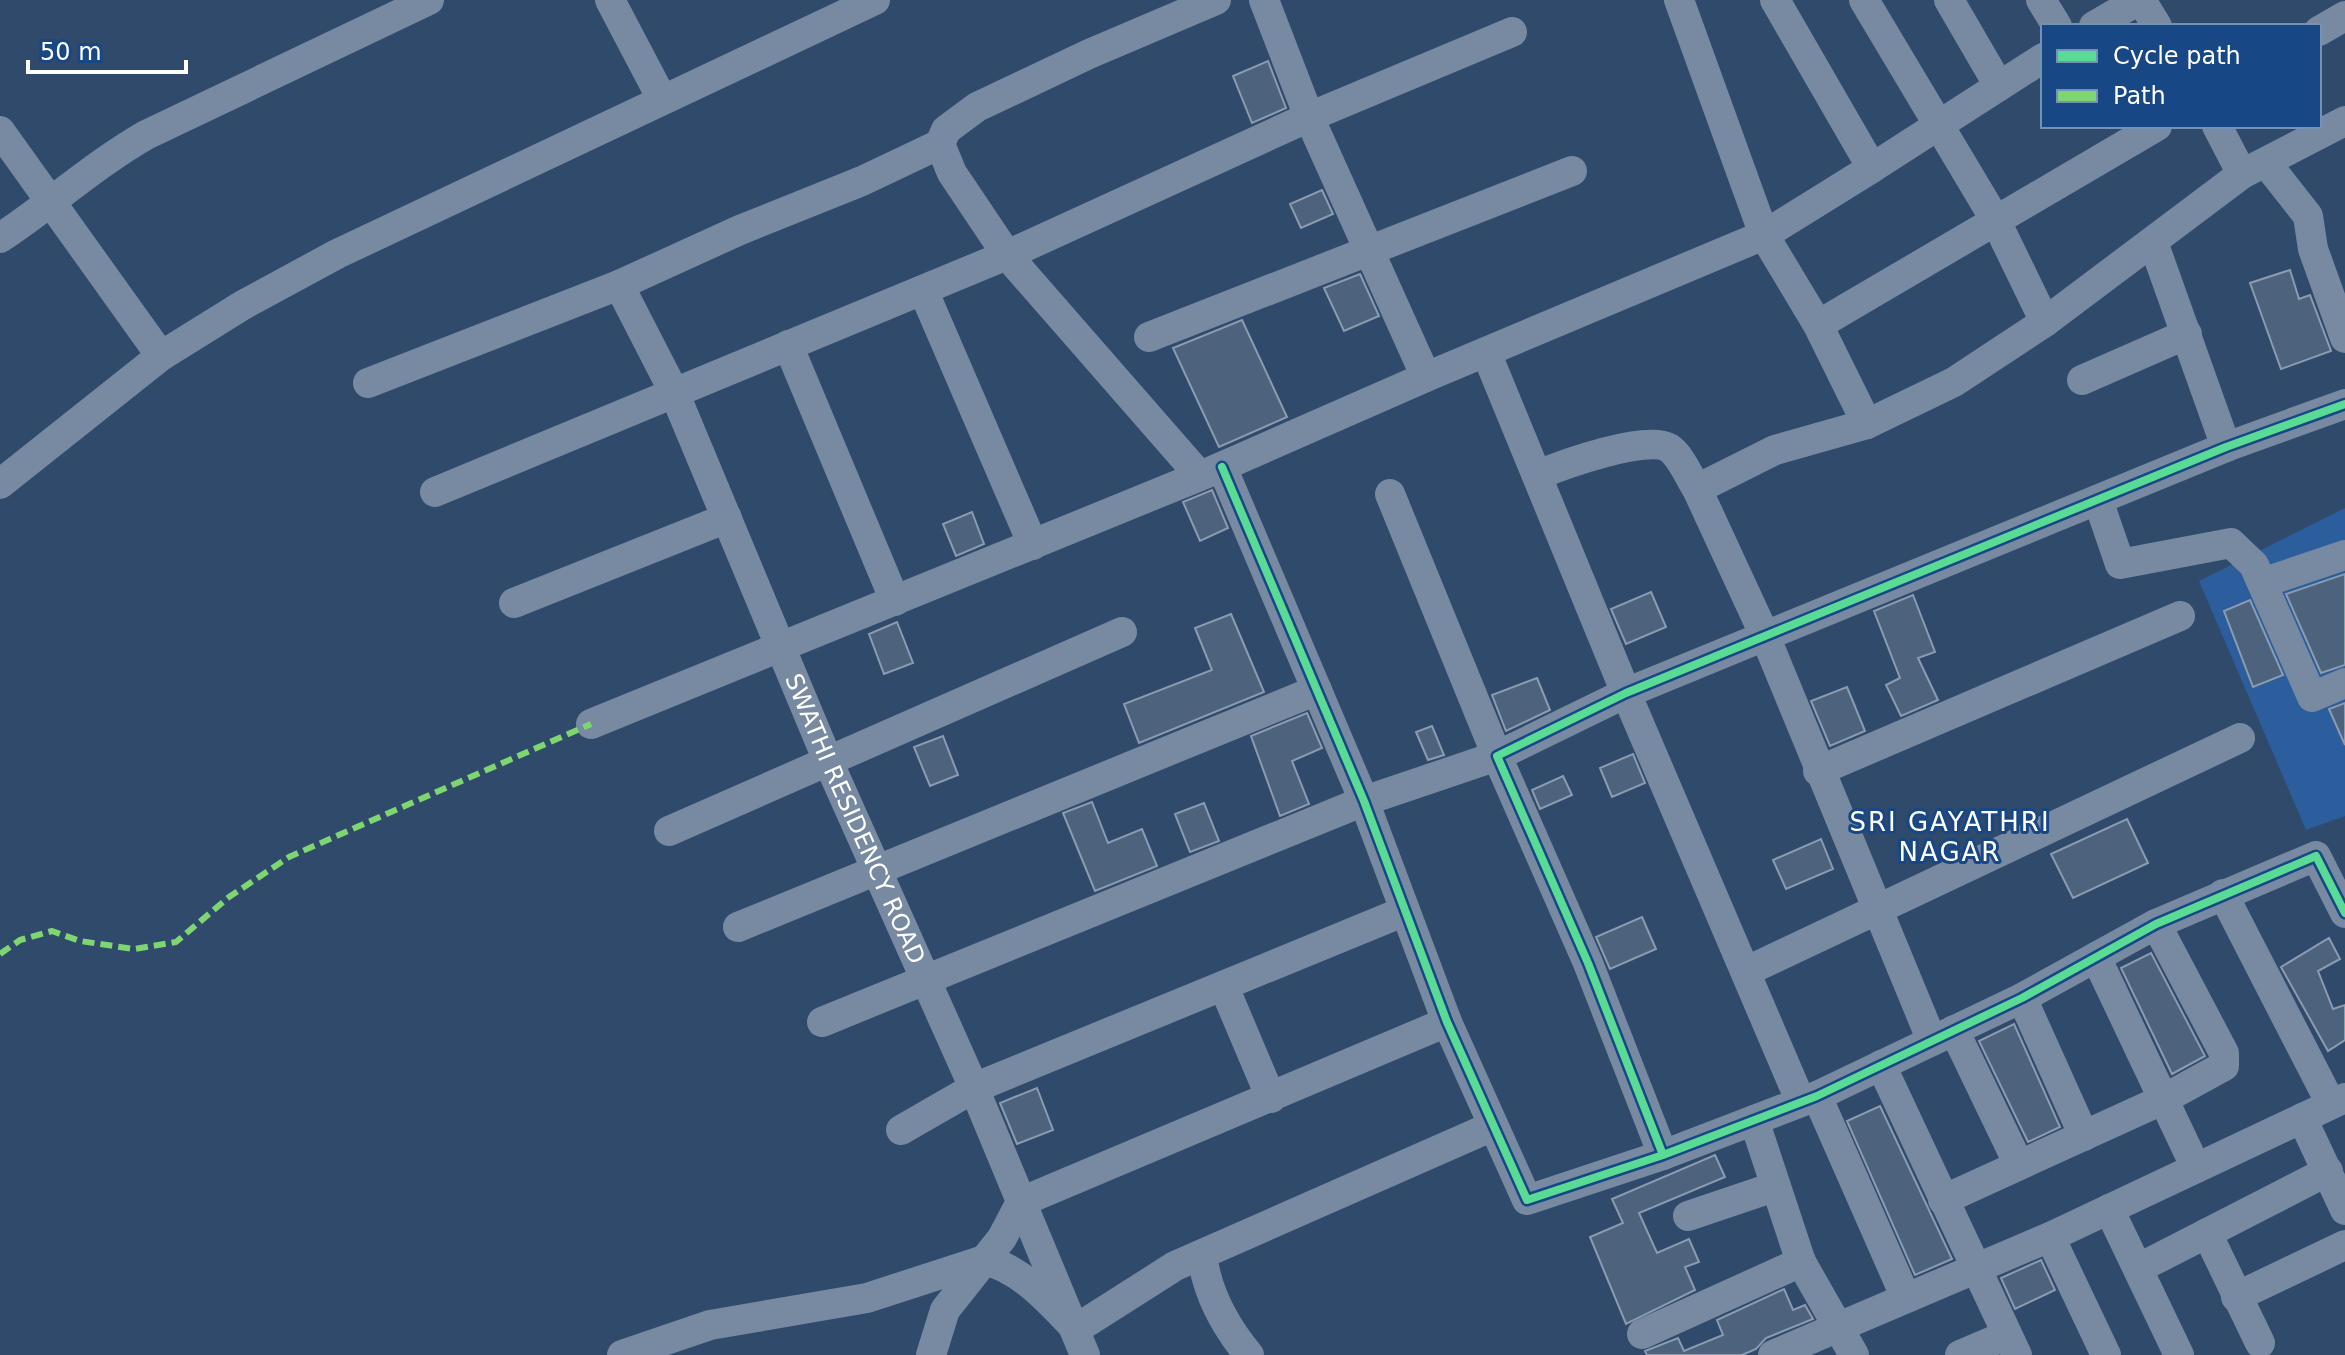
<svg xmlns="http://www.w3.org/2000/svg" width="2345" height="1355" viewBox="0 0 2345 1355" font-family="'DejaVu Sans',sans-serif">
  <rect width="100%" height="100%" fill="#304a6c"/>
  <path fill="#2c5d9c" d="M2345,508V816L2306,830L2199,581Z"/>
  <path fill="#4d627d" stroke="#8b9bb0" stroke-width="2" d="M1268,61L1286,108L1252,123L1233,76Z
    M1322,190L1333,214L1301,228L1290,204Z
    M2290,270L2299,299L2310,295L2331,351L2281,369L2250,283Z
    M1360,274L1379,316L1344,331L1324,288Z
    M1242,320L1287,417L1219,447L1173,348Z
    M1212,490L1228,528L1200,541L1183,502Z
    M972,512L984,544L956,556L943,524Z
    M2345,574V665L2321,673L2286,594Z
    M1651,592L1666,627L1626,644L1611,609Z
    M1913,595L1935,652L1918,658L1938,700L1901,716L1886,685L1900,678L1874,611Z
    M2250,600L2283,675L2253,687L2224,611Z
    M1231,614L1264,692L1139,743L1124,704L1212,670L1195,628Z
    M897,622L913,663L884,674L869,634Z
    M1537,678L1550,710L1506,731L1492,695Z
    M1847,687L1865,731L1830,746L1811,701Z
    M2345,703V745L2329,709Z
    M1307,713L1322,748L1292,761L1309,804L1280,816L1251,736Z
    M1432,726L1444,755L1428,760L1416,732Z
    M943,736L958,775L930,786L914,747Z
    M1633,754L1645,783L1612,797L1600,768Z
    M1563,776L1572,795L1540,809L1532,790Z
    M1092,802L1108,843L1142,829L1157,866L1095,891L1063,813Z
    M1204,803L1219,841L1190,852L1175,814Z
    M2127,819L2148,863L2073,898L2051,854Z
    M1821,839L1833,869L1786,889L1773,860Z
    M1642,917L1656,949L1610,969L1596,937Z
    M2329,938L2340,959L2318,971L2333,1009L2345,1005V1040L2328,1051L2281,967Z
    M2151,953L2205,1056L2172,1074L2121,968Z
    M2014,1024L2060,1127L2028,1142L1979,1041Z
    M1037,1088L1053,1130L1017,1144L1000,1103Z
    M1880,1106L1952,1259L1915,1275L1847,1121Z
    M1715,1155L1725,1177L1639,1213L1657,1253L1689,1239L1699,1262L1685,1267L1695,1290L1626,1324L1590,1237L1623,1223L1612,1199Z
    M2041,1260L2055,1290L2015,1309L2001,1278Z
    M1784,1289L1793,1310L1805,1305L1813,1319L1766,1338L1756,1349L1742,1355H1647L1645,1351L1678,1338L1684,1351L1723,1335L1717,1320Z"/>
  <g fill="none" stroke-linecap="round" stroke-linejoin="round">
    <g stroke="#778aa2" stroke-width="30">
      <path d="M610,0L662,99"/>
      <path d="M1264,0L1309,117L1426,377L1764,235L1872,168"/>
      <path d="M1679,0L1764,235L1818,325L1867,424"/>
      <path d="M1775,0L1872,168L2043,58"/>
      <path d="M1864,0L1996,221L2045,322"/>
      <path d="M1949,0L1999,86"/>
      <path d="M2041,0L2057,26"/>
      <path d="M2141,0L2157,26"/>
      <path d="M2094,26L2139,0"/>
      <path d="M2319,31L2345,16"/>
      <path d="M2217,126L2242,174"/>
      <path d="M0,131L161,356"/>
      <path d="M2267,164L2308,216L2313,249L2345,338"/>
      <path d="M0,238C50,205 94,165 146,135L429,0"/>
      <path d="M2153,242L2226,447"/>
      <path id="s1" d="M619,285L674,392L828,761L974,1088L1085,1355"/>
      <path d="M923,290L1033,545"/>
      <path d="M1818,325L2157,126"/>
      <path d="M1149,337L1572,171"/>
      <path d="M788,345L895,601"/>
      <path d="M1486,352L1626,693L1800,1100"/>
      <path d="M2082,380L2187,334"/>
      <path d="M368,383L619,285L740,230L862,181L940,144L946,130L977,107L1089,54L1216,0"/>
      <path d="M1222,467L1364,801L1447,1022L1527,1200L1663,1155L1817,1096L2022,998L2156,924L2316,856L2345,913"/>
      <path d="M1205,474L1426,377"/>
      <path d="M1538,475C1562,465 1647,434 1669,448C1681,456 1689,477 1697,489"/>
      <path d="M0,484L161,356L243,305L337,254L875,0"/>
      <path d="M435,492L1007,255L1309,117L1512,32"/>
      <path d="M2098,500L2120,564L2231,543L2254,565L2312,697L2345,683"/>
      <path d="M2262,583L2345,555"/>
      <path d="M514,603L727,518"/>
      <path d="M591,724L1200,476L1007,255L952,173L940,144"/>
      <path d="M1818,771L2180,616"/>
      <path d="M669,831L1122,632"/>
      <path d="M2223,894L2331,1104"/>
      <path d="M738,927L1317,690"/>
      <path d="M2096,957L2196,1168"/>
      <path d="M1747,971L2240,738"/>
      <path d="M1224,987L1271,1098"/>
      <path d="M2022,998L2084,1136"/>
      <path d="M822,1022L1364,801L1497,756L1390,494"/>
      <path d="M1954,1030L2019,1165"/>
      <path d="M1932,1041L1765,636L1697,489L1775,450L1867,424L1954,382L2045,322L2242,174L2345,121"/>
      <path d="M1881,1065L2017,1355"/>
      <path d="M1817,1096L1905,1296"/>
      <path d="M2302,1118L2345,1210"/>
      <path d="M901,1130L974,1088L1405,911"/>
      <path d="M1663,1155L1588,963L1497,756L1626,693L2226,447L2345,404"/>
      <path d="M1943,1200L2162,1100L2224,1066V1053L2156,924"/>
      <path d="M2109,1209L2179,1355"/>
      <path d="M1688,1216L1774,1187"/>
      <path d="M2207,1233L2260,1343"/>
      <path d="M2050,1237L2106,1355"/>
      <path d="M1202,1255C1207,1293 1224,1325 1249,1355"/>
      <path d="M1801,1262L1854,1355"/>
      <path d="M2139,1268L2328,1171"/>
      <path d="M2236,1297L2345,1245"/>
      <path d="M1642,1334L1801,1262L1754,1120"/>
      <path d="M622,1355L710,1325L867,1298L984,1260C1021,1268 1051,1303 1076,1329L1175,1266L1493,1126"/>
      <path d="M931,1355L945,1310L1002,1238L1021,1202L1447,1022"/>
      <path d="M1773,1355L2050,1237L2345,1098"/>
      <path d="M1960,1355L2007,1335"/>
    </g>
    <path stroke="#7fd670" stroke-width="6" stroke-dasharray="12 6" stroke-linecap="butt" d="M0,954L20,940L52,931L80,941L134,949L176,942L229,897L289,857L591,724"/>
    <g stroke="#184785" stroke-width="13">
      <path id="cycleway" d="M1222,467L1364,801L1447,1022L1527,1200L1663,1155L1817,1096L2022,998L2156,924L2316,856L2345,913
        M1663,1155L1588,963L1497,756L1626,693L2226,447L2345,404"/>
    </g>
    <use href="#cycleway" stroke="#5adb95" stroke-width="8"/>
  </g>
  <g text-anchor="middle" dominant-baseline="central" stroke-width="6" stroke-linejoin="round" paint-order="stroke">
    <g font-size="24" fill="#fff" stroke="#184785">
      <text stroke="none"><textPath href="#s1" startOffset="584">SWATHI RESIDENCY ROAD</textPath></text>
    </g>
    <g font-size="26" letter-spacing="2" fill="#fff" stroke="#184785">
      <text x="1950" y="822">SRI GAYATHRI<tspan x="1950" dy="30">NAGAR</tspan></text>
    </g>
  </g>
  <rect x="2041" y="24" width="280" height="104" fill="#184785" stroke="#7491b6" stroke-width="2"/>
  <rect x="2057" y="50" width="40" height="12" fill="#5adb95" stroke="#7491b6" stroke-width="2"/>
  <text x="2113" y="64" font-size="24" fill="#ffffff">Cycle path</text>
  <rect x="2057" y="90" width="40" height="12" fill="#7fd670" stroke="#7491b6" stroke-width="2"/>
  <text x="2113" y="104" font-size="24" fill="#ffffff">Path</text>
  <path d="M28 60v12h158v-12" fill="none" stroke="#ffffff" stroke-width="4"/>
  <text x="40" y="60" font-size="24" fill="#ffffff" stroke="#184785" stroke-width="6" paint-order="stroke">50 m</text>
</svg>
